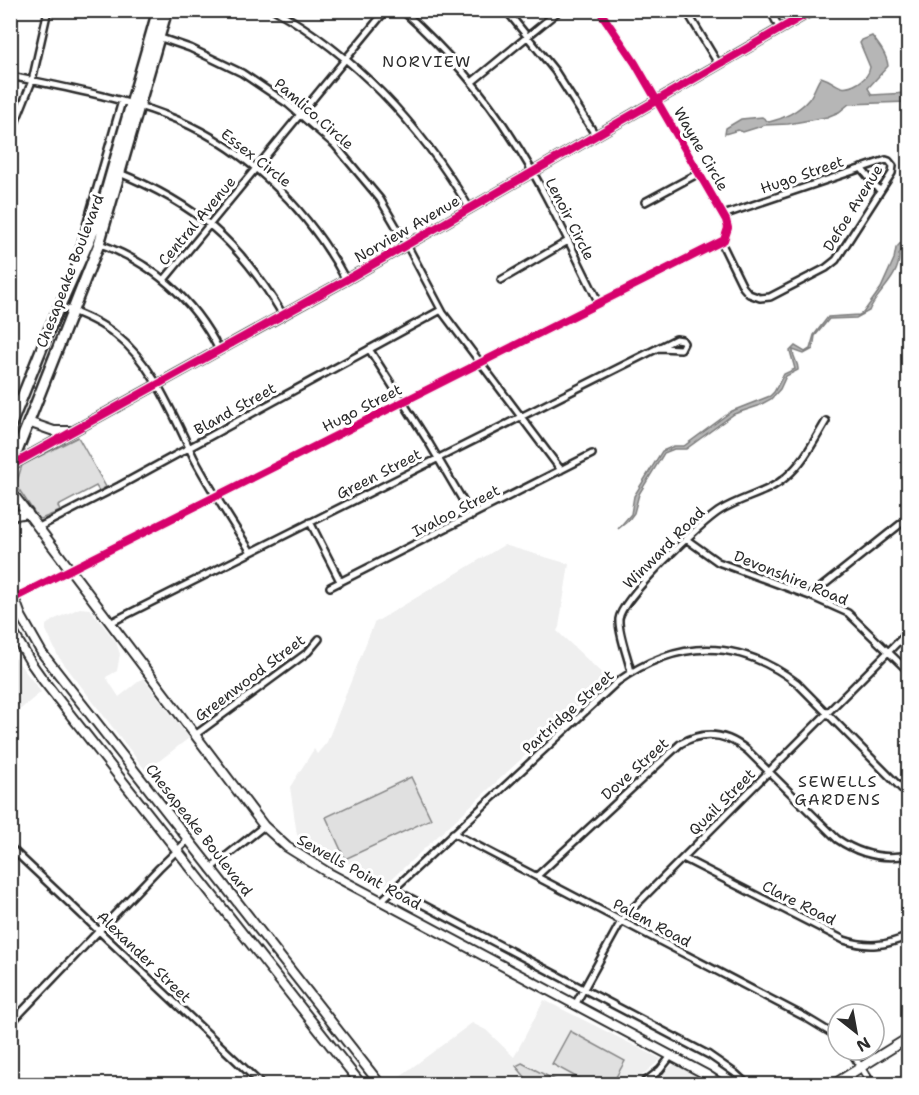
<svg xmlns="http://www.w3.org/2000/svg" width="919" height="1095" viewBox="0 0 919 1095" font-family="'Shantell Sans',sans-serif">
  <rect width="100%" height="100%" fill="#fff"/>
  <filter id="ink" filterUnits="userSpaceOnUse"><feTurbulence type="fractalNoise" baseFrequency=".0167" numOctaves="2"/><feDisplacementMap in="SourceGraphic" scale="12" xChannelSelector="R" yChannelSelector="G"/><feConvolveMatrix kernelMatrix="1 2 1 2 8 2 1 2 1" color-interpolation-filters="sRGB"/></filter>
  <g filter="url(#ink)">
    <path fill="#efefef" d="M504,545L569,564L559,627L557,631L608,679L386,884L297,835L290,787L314,749L317,754L327,742L374,623Z
      M80,608L90,609L116,642L120,654L117,671L106,677L119,697L143,678L189,738L146,771L58,656L46,630V625L55,619Z
      M11,653L41,692L11,717H10Z
      M544,1000L661,1059L632,1084L391,1083L472,1023L486,1030L514,1057Z
      M676,1063L711,1083L713,1084H649Z"/>
    <path fill="#e0e0e0" stroke="#868686" stroke-width="1.5" d="M78,437L106,487L99,491L96,486L58,506L60,511L41,519L38,518L16,485L22,465Z
      M411,777L431,819L345,859L326,817Z
      M570,1031L625,1061L612,1084H589L552,1064Z
      M522,1063L559,1082L556,1084H531L516,1066Z"/>
    <path fill="#b6b6b6" stroke="#7e7e7e" stroke-width="1.5" d="M872,36C879,45 887,55 888,66L868,88L872,95L906,93L908,88V102L849,104L839,112L827,117L788,124L765,125L743,132L738,130L725,134L726,128L741,119L762,117L769,122C783,119 799,111 809,99C814,93 816,84 821,77C838,82 839,94 858,83C865,78 869,75 870,67L860,43L862,40Z
      M908,235V243L899,254C901,277 875,294 869,311L856,318L829,319L815,336L813,349L804,354L793,350C792,357 799,363 798,370L786,376L780,389L771,399L758,406L734,414L686,449H674L664,453L639,494L634,513L628,521L618,529L631,514L634,496L662,451L674,446H684L732,411L770,396L774,392L784,374L795,369L790,351L795,346L805,352L810,349L814,335L828,317L859,315L863,313L881,288L894,259L896,248Z"/>
    <g fill="none" stroke-linecap="round" stroke-linejoin="round">
      <g stroke="#2b2b2b" stroke-width="10">
        <path id="street" d="M111,10L112,11
          M275,10C359,58 421,126 470,209
          M402,10C444,48 482,90 512,138C546,190 571,248 599,303
          M506,10L555,71L596,136
          M686,10L719,65
          M770,10L780,29
          M158,37L190,48L242,73L288,104L335,145L380,199L407,245L443,313L561,470
          M10,76C62,87 115,96 165,115C243,144 308,208 346,280
          M472,82L560,10
          M10,136L32,81L48,10
          M861,168L880,191
          M117,172C196,204 240,242 283,315
          M645,202L699,173
          M721,242L743,287L749,294L760,298L770,297L826,268L836,260L892,173L893,166L889,161L886,160L723,215
          M97,243C150,261 194,299 219,350
          M75,264L122,101
          M164,280L386,10
          M501,280L568,241
          M60,306C79,314 99,321 116,335C154,365 173,415 194,458C211,490 231,521 251,552
          M369,349L429,443L472,516
          M310,522L340,581
          M39,527L119,486L441,310
          M686,539L718,562L810,596L848,613L908,671
          M330,587L592,454
          M810,596L908,518
          M14,598L724,240L728,228L726,220L635,63L599,10
          M110,623L676,339L682,340L684,343L681,349L658,348
          M631,672C628,657 618,633 619,619C621,599 702,521 721,510C742,497 768,493 786,477C804,462 814,441 826,421
          M195,735L308,652L319,639
          M453,833L805,1017L838,1037
          M10,847L261,1084
          M683,858L844,940C867,948 886,946 908,936
          M210,869L264,826
          M537,876L680,744C704,730 726,733 747,750L837,839C859,854 882,860 908,855
          M393,889L709,1055L735,1073L747,1084
          M381,901L617,682C677,639 738,638 797,683L908,795
          M575,1005L623,918L908,632
          M10,1024L159,868L188,840
          M850,1050L872,1084
          M63,1084L65,1082
          M642,1084L660,1070L671,1056"/>
      </g>
      <g stroke="#2b2b2b" stroke-width="12">
        <path id="secondary" d="M28,422L54,431H71
          M12,465L346,280L813,10
          M10,490L264,826L287,847L327,872L707,1075L721,1084
          M10,516L28,513
          M10,586L21,616L42,653L380,1084
          M10,627L31,663L43,680L361,1084
          M834,1084L908,1038"/>
      </g>
      <g stroke="#2b2b2b" stroke-width="14">
        <path id="primary" d="M10,427L49,330L97,223L158,10
          M10,469L99,244L167,10"/>
      </g>
      <use href="#street" stroke="#fff" stroke-width="5"/>
      <use href="#secondary" stroke="#fff" stroke-width="8"/>
      <use href="#primary" stroke="#fff" stroke-width="9"/>
      <g stroke="#fff" stroke-width="11">
        <path id="cycleway" d="M12,465L346,280L813,10
          M14,598L724,240L728,228L726,220L635,63L599,10"/>
      </g>
      <use href="#cycleway" stroke="#d6006c" stroke-width="8"/>
    </g>
  </g>
  <g text-anchor="middle" dominant-baseline="central" stroke-width="6" stroke-linejoin="round" paint-order="stroke">
    <g font-size="15" fill="#2b2b2b" stroke="#fff">
      <text transform="translate(314 114) rotate(41)">Pamlico Circle</text>
      <text transform="translate(701 149) rotate(60)">Wayne Circle</text>
      <text transform="translate(256 158) rotate(38)">Essex Circle</text>
      <text transform="translate(802 175) rotate(-19)">Hugo Street</text>
      <text transform="translate(853 208) rotate(-58)">Defoe Avenue</text>
      <text transform="translate(570 219) rotate(63)">Lenoir Circle</text>
      <text transform="translate(197 221) rotate(-50)">Central Avenue</text>
      <text transform="translate(407 229) rotate(-30)">Norview Avenue</text>
      <text transform="translate(70 271) rotate(-69)">Chesapeake Boulevard</text>
      <text transform="translate(362 408) rotate(-27)">Hugo Street</text>
      <text transform="translate(235 409) rotate(-29)">Bland Street</text>
      <text transform="translate(379 474) rotate(-27)">Green Street</text>
      <text transform="translate(456 511) rotate(-27)">Ivaloo Street</text>
      <text transform="translate(664 548) rotate(-45)">Winward Road</text>
      <text transform="translate(791 578) rotate(22)">Devonshire Road</text>
      <text transform="translate(250 678) rotate(-37)">Greenwood Street</text>
      <text transform="translate(568 712) rotate(-42)">Partridge Street</text>
      <text transform="translate(635 769) rotate(-42)">Dove Street</text>
      <text transform="translate(722 802) rotate(-45)">Quail Street</text>
      <text transform="translate(199 830) rotate(52)">Chesapeake Boulevard</text>
      <text transform="translate(359 872) rotate(29)">Sewells Point Road</text>
      <text transform="translate(799 903) rotate(27)">Clare Road</text>
      <text transform="translate(652 923) rotate(28)">Palem Road</text>
      <text transform="translate(144 957) rotate(44)">Alexander Street</text>
    </g>
    <g font-size="16" letter-spacing="1.5" fill="#2b2b2b" stroke="#fff">
      <text x="427" y="61">NORVIEW</text>
      <text x="838" y="781">SEWELLS<tspan x="838" dy="18">GARDENS</tspan></text>
    </g>
  </g>
  <rect width="919" height="1095" fill="none" stroke="#fff" stroke-width="36"/>
  <rect x="18" y="18" width="883" height="1059" fill="none" stroke="#2b2b2b" stroke-width="2" filter="url(#ink)"/>
  <g transform="translate(856 1032) rotate(149)"><circle r="28" fill="#ffffff" stroke="#aaaaaa" stroke-width="1.5"/>
  <path d="M0-4.5L10 22L0 15L-10 22Z" fill="#2b2b2b"/>
  <text y="-9" font-size="16" font-weight="bold" text-anchor="middle" fill="#2b2b2b">N</text>
  </g>
</svg>
